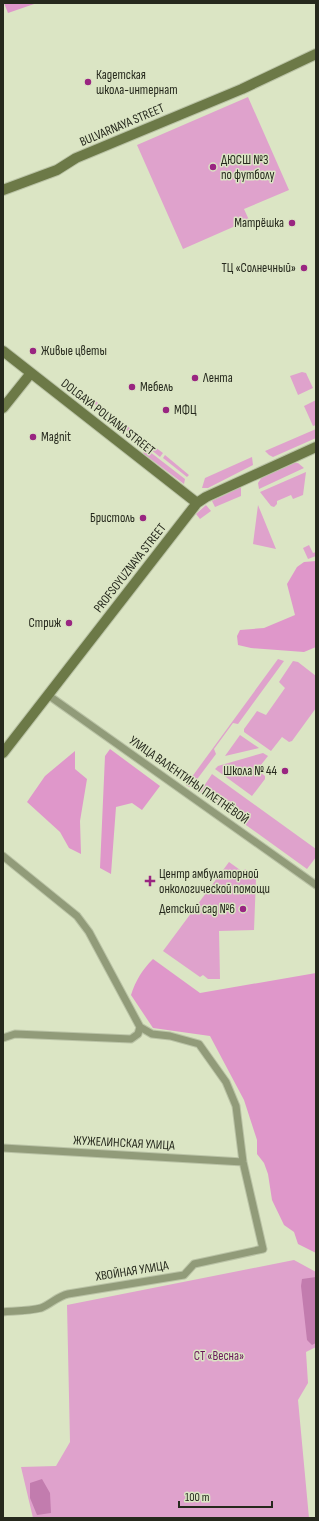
<svg xmlns="http://www.w3.org/2000/svg" width="319" height="1521" viewBox="0 0 319 1521" font-family="'Sofia Sans Condensed',sans-serif">
  <rect width="100%" height="100%" fill="#dbe5c4"/>
  <path fill="#dfa2cc" d="M248,97L289,190L244,209L249,220L183,249L137,145Z
    M302,372L306,373L313,388L298,395L290,376Z
    M93,399L111,413L110,416L91,401Z
    M316,400V425L313,426L304,406Z
    M115,417L163,453L160,457L124,428V426L114,418Z
    M316,429V438L273,457L269,455L265,451Z
    M141,445L185,479L184,484L144,454Z
    M165,455L189,475L187,477L163,458Z
    M252,457L253,465L208,488H202L205,478Z
    M294,463H298L304,468L259,489L258,483L262,477Z
    M306,472L303,495L293,499L291,495L277,501V504L274,507L271,506L260,492Z
    M241,487V496L215,507L212,501Z
    M206,505L211,511L200,519L196,514Z
    M258,505L276,549L253,544Z
    M309,545L313,553L316,552V556L308,559L303,548Z
    M278,659L284,661L238,724L233,723L214,749L216,754L192,786L189,787L186,785Z
    M293,661L298,662L316,676V708L292,741L289,742L282,737L271,751L244,732V729L257,711L266,715L285,688L279,682Z
    M240,735L259,748L225,756Z
    M263,753L268,756L257,770L265,776V779L252,796L215,769L218,766Z
    M212,774L316,849V857L307,869L200,792Z
    M229,862L243,872L245,869L256,878L254,930L219,931L220,979H208L203,975L200,977L163,951Z
    M294,1260L316,1272V1347L306,1352L308,1383L298,1400L309,1518H33L21,1467L56,1466L70,1442L67,1305Z"/>
  <path fill="#df97ca" d="M4,3H37L8,13Z
    M316,561V647L304,652L251,648L238,645L237,636L240,630L264,628L295,615L287,584L297,567L304,562Z
    M110,749L160,786L142,810L132,803L116,807L111,874L100,868L105,756Z
    M75,751V769L87,779L80,821L81,854L69,848L60,832L27,802L45,776Z
    M153,959L200,993L316,973V1253L298,1244L294,1232L284,1225L272,1200L268,1174L264,1163L257,1154V1140L244,1100L210,1036L153,1028L131,995C136,980 142,970 153,959Z"/>
  <path fill="#c27cae" d="M316,1277V1343L312,1345L307,1340L301,1286L302,1279Z
    M42,1479L50,1493L51,1513L37,1515L30,1498V1483Z"/>
  <g fill="none" stroke-linecap="round" stroke-linejoin="round">
    <g stroke="#bac3a6" stroke-width="9">
      <path id="street" d="M48,695L316,885
        M3,856L77,916L89,932L140,1027L138,1034L131,1039L15,1034L3,1038
        M3,1148L243,1162
        M3,1312C15,1311 29,1311 41,1308C51,1304 58,1296 68,1294L184,1275L194,1264L263,1249L243,1162L236,1106L226,1082L199,1044L170,1036L152,1034L140,1027"/>
    </g>
    <g stroke="#bac3a6" stroke-width="12">
      <path id="secondary" d="M3,190L57,170L76,158L242,89L316,54
        M3,351L197,503
        M3,408L31,373
        M3,753L197,503L206,497L316,447"/>
    </g>
    <use href="#street" stroke="#919b79" stroke-width="7"/>
    <use href="#secondary" stroke="#6c7947" stroke-width="10"/>
  </g>
  <g fill="#992581" stroke="#dbe5c4" stroke-width="1.5">
    <circle cx="88" cy="82" r="4"/>
    <circle cx="213" cy="167" r="4"/>
    <circle cx="292" cy="223" r="4"/>
    <circle cx="304" cy="268" r="4"/>
    <circle cx="33" cy="351" r="4"/>
    <circle cx="195" cy="378" r="4"/>
    <circle cx="132" cy="387" r="4"/>
    <circle cx="166" cy="410" r="4"/>
    <circle cx="33" cy="437" r="4"/>
    <circle cx="143" cy="518" r="4"/>
    <circle cx="69" cy="623" r="4"/>
    <circle cx="285" cy="771" r="4"/>
    <path d="M148 875h4v4h4v4h-4v4h-4v-4h-4v-4h4z"/>
    <circle cx="243" cy="909" r="4"/>
  </g>
  <g text-anchor="middle" dominant-baseline="central" stroke-width="3" stroke-linejoin="round" paint-order="stroke">
    <g font-size="13" fill="#26291d" stroke="#dbe5c4" text-anchor="start">
      <text x="96" y="75">Кадетская<tspan x="96" dy="15">школа-интернат</tspan></text>
      <text x="221" y="160">ДЮСШ №3<tspan x="221" dy="15">по футболу</tspan></text>
      <text x="284" y="223" text-anchor="end">Матрёшка</text>
      <text x="296" y="268" text-anchor="end">ТЦ «Солнечный»</text>
      <text x="41" y="351">Живые цветы</text>
      <text x="203" y="378">Лента</text>
      <text x="140" y="387">Мебель</text>
      <text x="174" y="410">МФЦ</text>
      <text x="41" y="437">Magnit</text>
      <text x="135" y="518" text-anchor="end">Бристоль</text>
      <text x="61" y="623" text-anchor="end">Стриж</text>
      <text x="277" y="771" text-anchor="end">Школа № 44</text>
      <text x="159" y="874">Центр амбулаторной<tspan x="159" dy="15">онкологической помощи</tspan></text>
      <text x="235" y="909" text-anchor="end">Детский сад №6</text>
    </g>
    <g font-size="13" fill="#26291d" stroke="#dbe5c4">
      <text transform="translate(122 125) rotate(-23)">BULVARNAYA STREET</text>
      <text transform="translate(108 417) rotate(38)">DOLGAYA POLYANA STREET</text>
      <text transform="translate(130 568) rotate(-52)">PROFSOYUZNAYA STREET</text>
      <text transform="translate(189 780) rotate(35)">УЛИЦА ВАЛЕНТИНЫ ПЛЕТНЁВОЙ</text>
      <text transform="translate(124 1143) rotate(3)">ЖУЖЕЛИНСКАЯ УЛИЦА</text>
      <text transform="translate(132 1271) rotate(-9)">ХВОЙНАЯ УЛИЦА</text>
    </g>
    <g font-size="13" fill="#6b185a" stroke="#dbe5c4">
      <text x="219" y="1356">СТ «Весна»</text>
    </g>
  </g>
  <rect width="319" height="1521" fill="none" stroke="#26291d" stroke-width="8"/>
  <path d="M179 1501v6h93v-6" fill="none" stroke="#26291d" stroke-width="2"/>
  <text x="185" y="1501" font-size="12" fill="#26291d" stroke="#dbe5c4" stroke-width="3" paint-order="stroke">100 m</text>
</svg>
